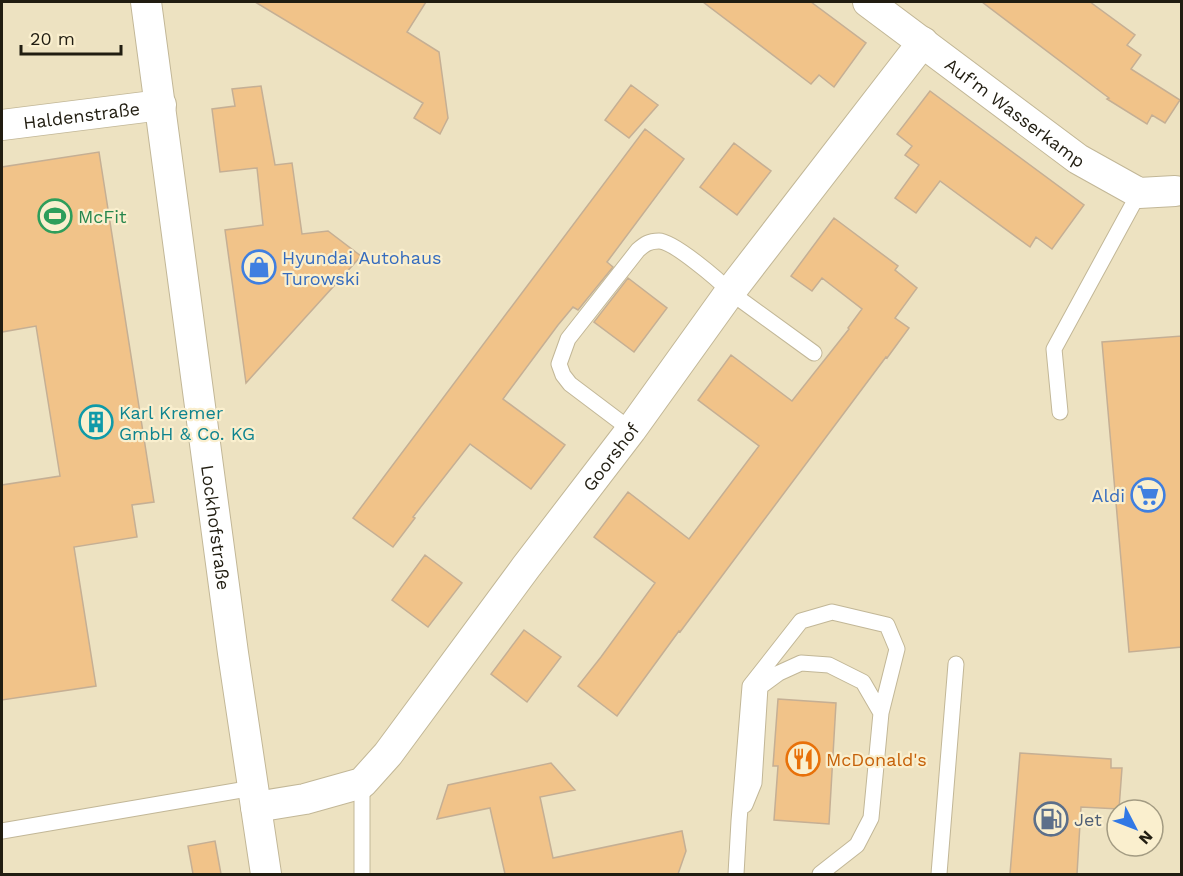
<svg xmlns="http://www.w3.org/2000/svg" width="1183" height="876" viewBox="0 0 1183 876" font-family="'Work Sans',sans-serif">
  <rect width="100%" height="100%" fill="#ede2c1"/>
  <path fill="#f1c389" stroke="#c5af94" stroke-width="1.5" d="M255,2H426L407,32L439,52L448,118L440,134L414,118L423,103Z
    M703,2H811L866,43L834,87L819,75L811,84Z
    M982,2H1090L1135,35L1127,45L1141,55L1131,69L1180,100L1165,123L1152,115L1147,124L1107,99L1109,98Z
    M631,85L658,105L629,138L605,120Z
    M261,86L275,165L292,163L302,234L328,231L361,256L246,383L225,230L263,225L257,168L220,172L212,109L235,106L232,89Z
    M930,91L1084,205L1052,249L1036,237L1030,247L940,181L916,213L895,198L919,165L905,155L912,146L897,134Z
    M645,129L684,159L607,262L613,267L578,310L573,307L558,325L503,399L565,445L531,489L470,444L413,517L415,518L393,547L353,518Z
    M734,143L771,171L737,215L700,187Z
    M99,152L154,502L132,505L137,537L74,547L96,686L2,700V485L60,476L36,326L2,332V167Z
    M834,218L898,266L895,270L917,288L895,318L909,328L887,358L886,357L680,632L679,631L617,716L578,686L601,657L655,583L594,537L628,492L689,539L759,446L698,400L731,355L792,401L849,329L848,328L862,309L822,278L812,291L791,276Z
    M628,278L667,308L634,352L594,322Z
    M1182,336V647L1129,652L1102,342Z
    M425,555L462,583L428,627L392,600Z
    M524,630L561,657L527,702L491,674Z
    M778,699L836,703L829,824L774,820L778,766H773Z
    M1020,753L1111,759V768H1122L1119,809L1081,807L1077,874H1010Z
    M551,763L575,790L540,797L553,858L682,831L686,851L678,874H505L490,808L437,819L448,785Z
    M215,841L221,874H193L188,846Z"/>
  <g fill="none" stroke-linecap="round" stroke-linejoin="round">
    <g stroke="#c2b797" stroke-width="17">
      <path id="lane" d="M1060,412L1054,349L1139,193
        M631,430L570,384L563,375L559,364L568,339L638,250C645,244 649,241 659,241C673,241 719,280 730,292L814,353
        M745,805L754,783L760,687L779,673L801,663L829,665L863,682L881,713
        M2,831L253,788
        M362,874V783
        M736,874L739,821L750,686L801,621L832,612L887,625L897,649L881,713L871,818L857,845L820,874
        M939,874L956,664"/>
    </g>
    <g stroke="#c2b797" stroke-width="32">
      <g id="street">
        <path id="s1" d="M146,2L233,653L266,874"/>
        <path id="s2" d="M868,2L1078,159L1139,193L1175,191"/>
        <path id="s3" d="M2,125L161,105"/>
        <path id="s4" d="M256,807L305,799L362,783L388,754L526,567L631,430L730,292L923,42"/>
      </g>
    </g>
    <use href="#lane" stroke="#fff" stroke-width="15"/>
    <use href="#street" stroke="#fff" stroke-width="30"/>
  </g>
  <defs>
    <g id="stadium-ring" transform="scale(1.725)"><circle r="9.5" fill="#faefce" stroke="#2e9e5b" stroke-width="1.5"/><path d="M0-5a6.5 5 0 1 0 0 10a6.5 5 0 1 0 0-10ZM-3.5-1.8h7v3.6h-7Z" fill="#2e9e5b"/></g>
    <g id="shop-ring" transform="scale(1.725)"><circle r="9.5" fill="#faefce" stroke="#3f7fe0" stroke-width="1.5"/><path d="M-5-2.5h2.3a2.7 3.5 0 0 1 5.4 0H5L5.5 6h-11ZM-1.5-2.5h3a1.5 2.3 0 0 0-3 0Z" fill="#3f7fe0"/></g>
    <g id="building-ring" transform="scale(1.725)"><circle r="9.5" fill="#faefce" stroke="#0f9aa8" stroke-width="1.5"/><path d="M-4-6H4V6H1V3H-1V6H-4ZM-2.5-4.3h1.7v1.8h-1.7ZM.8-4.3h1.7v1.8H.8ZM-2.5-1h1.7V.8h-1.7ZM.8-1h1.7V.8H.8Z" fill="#0f9aa8"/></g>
    <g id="supermarket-ring" transform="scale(1.725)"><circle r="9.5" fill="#faefce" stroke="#3f7fe0" stroke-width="1.5"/><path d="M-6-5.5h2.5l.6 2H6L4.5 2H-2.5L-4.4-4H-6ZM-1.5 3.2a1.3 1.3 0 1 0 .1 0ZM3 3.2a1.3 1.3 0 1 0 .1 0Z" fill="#3f7fe0"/></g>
    <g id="restaurant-ring" transform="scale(1.725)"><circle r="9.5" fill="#faefce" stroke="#e8710a" stroke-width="1.5"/><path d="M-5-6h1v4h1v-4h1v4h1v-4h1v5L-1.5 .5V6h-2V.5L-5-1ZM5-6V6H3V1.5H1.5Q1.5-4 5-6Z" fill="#e8710a"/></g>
    <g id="fuel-ring" transform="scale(1.725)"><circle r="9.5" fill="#faefce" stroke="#5c6f8a" stroke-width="1.5"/><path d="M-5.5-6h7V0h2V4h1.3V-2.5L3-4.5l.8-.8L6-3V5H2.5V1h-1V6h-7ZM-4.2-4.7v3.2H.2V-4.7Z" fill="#5c6f8a"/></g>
  </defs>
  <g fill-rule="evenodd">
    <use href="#stadium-ring" x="55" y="216"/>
    <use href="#shop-ring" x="259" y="267"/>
    <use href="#building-ring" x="96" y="422"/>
    <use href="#supermarket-ring" x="1148" y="495"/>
    <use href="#restaurant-ring" x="803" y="759"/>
    <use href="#fuel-ring" x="1051" y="819"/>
  </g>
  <g text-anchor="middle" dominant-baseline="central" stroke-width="4.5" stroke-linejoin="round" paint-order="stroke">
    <g font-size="18" fill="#211d11" stroke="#faefce">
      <text stroke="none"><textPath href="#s2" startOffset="184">Auf'm Wasserkamp</textPath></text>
      <text stroke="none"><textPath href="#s3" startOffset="80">Haldenstraße</textPath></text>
      <text stroke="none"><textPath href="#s4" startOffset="519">Goorshof</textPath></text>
      <text stroke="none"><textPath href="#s1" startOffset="530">Lockhofstraße</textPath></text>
    </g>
    <g font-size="18" fill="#27864d" stroke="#faefce" text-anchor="start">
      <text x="78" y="216">McFit</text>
    </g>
    <g font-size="18" fill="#366cbe" stroke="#faefce" text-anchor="start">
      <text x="282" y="257">Hyundai Autohaus<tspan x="282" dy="21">Turowski</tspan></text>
      <text x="1125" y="495" text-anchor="end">Aldi</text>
    </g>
    <g font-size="18" fill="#0d838f" stroke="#faefce" text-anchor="start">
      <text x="119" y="412">Karl Kremer<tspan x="119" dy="21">GmbH &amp; Co. KG</tspan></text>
    </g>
    <g font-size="18" fill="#c56008" stroke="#faefce" text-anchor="start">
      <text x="826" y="759">McDonald's</text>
    </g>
    <g font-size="18" fill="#4e5e75" stroke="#faefce" text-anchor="start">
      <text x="1074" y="819">Jet</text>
    </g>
  </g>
  <rect width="1183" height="876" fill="none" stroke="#211d11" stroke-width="6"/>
  <g transform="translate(1135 828) rotate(132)"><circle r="28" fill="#faefce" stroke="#a39b82" stroke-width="1.5"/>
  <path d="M0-4.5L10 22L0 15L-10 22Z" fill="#3178e5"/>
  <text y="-9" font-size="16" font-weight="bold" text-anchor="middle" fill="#211d11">N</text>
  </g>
  <path d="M21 45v9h100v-9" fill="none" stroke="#211d11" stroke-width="3"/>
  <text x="30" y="45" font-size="18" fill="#211d11" stroke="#faefce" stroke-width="4.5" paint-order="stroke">20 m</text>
</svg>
